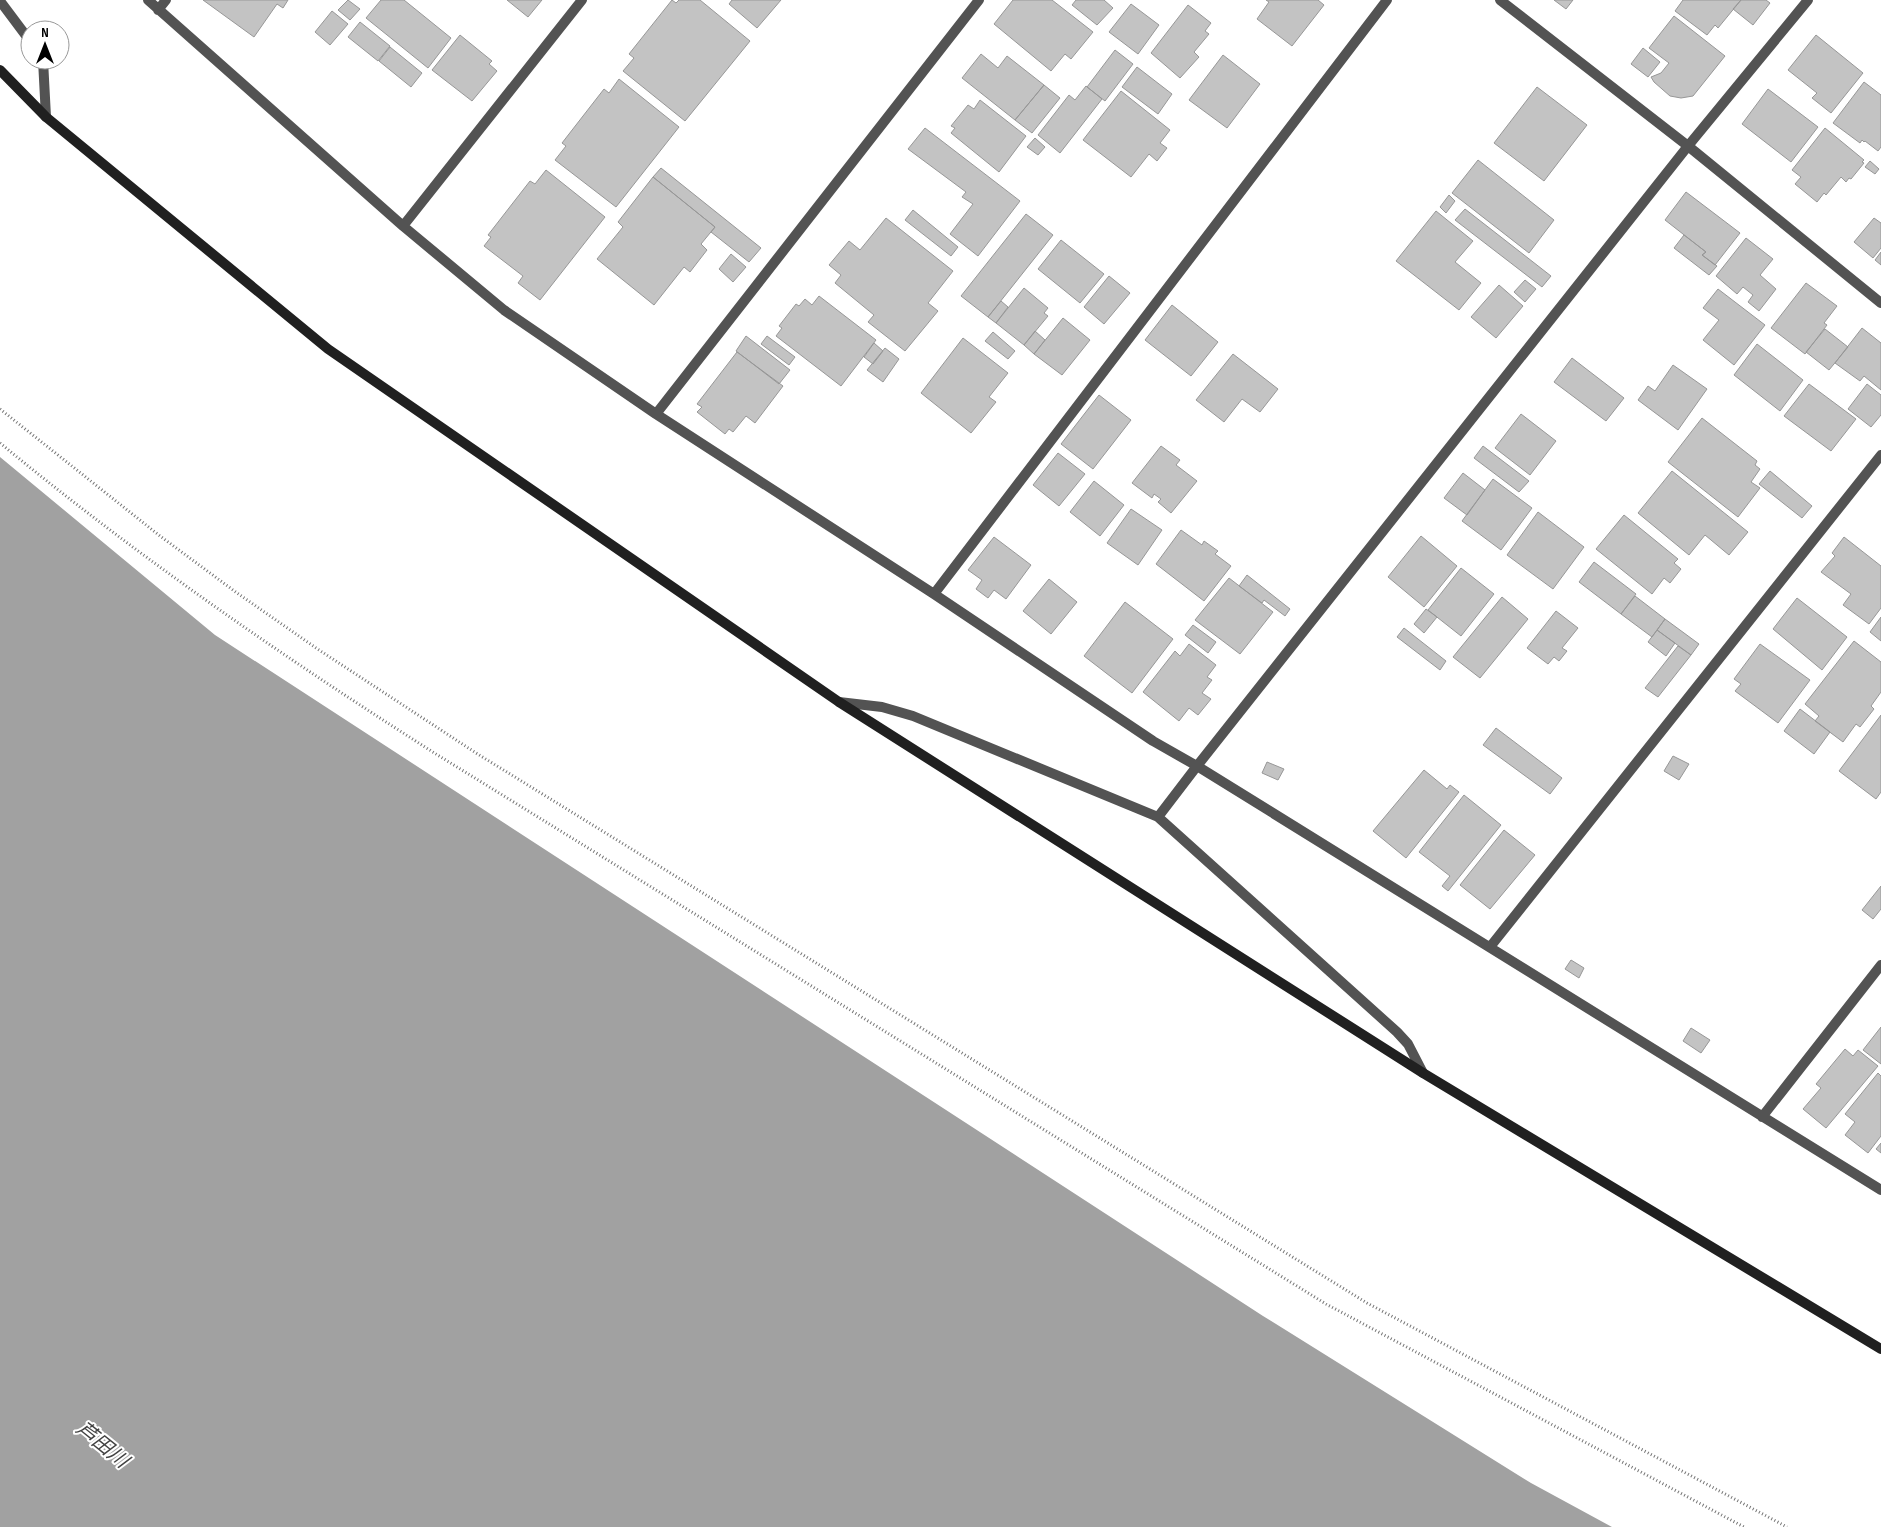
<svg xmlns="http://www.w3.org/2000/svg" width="1881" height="1527" viewBox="0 0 1881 1527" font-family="'Sofia Sans Condensed','Noto Sans JP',sans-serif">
  <rect width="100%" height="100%" fill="#fff"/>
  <path fill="#a1a1a1" d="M0,457L215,635L1263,1316L1531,1483L1612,1527H0Z"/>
  <path fill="#c3c3c3" stroke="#979797" d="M203,0H288L283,8L277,4L254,37Z
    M348,0L360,9L350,20L338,10Z
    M381,0H404L451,38L428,68L366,18Z
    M507,0H542L528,17Z
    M672,0L676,3L679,0H700L750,41L685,121L623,71L634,58L629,54Z
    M732,0H781L757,28L729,4Z
    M1013,0H1052L1093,32L1071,59L1065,54L1051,71L994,24Z
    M1076,0H1104L1113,8L1097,25L1072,5Z
    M1266,0H1318L1324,5L1292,46L1257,19L1269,2Z
    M1554,0H1573L1566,9Z
    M1683,0H1741L1718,28L1715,25L1707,35L1675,11Z
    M1741,0H1766L1770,3L1753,25L1733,9Z
    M1131,4L1159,25L1138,54L1109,32Z
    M1188,5L1211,23L1205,31L1209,34L1194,52L1199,57L1180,78L1151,53Z
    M332,11L348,24L330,45L315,32Z
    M1674,16L1725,56L1693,96L1681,98L1670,96L1654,82L1651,77L1661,73L1669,63L1649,48Z
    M360,22L390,46L378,61L348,37Z
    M460,35L492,61L489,64L497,71L472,101L432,70Z
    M1816,35L1863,73L1831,113L1812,98L1817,93L1788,70Z
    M390,47L422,73L411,87L379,61Z
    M1643,48L1660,62L1648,77L1631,64Z
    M1115,50L1133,64L1105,101L1087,87Z
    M981,54L998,68L1007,56L1044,85L1015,120L962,78Z
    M1223,55L1260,84L1227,128L1189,100Z
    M1137,67L1172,94L1158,114L1122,87Z
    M619,79L679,127L616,207L555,160L566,146L562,143L604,89L609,93Z
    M1864,82L1881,95V147L1878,151L1865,141L1864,142L1862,140L1860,143L1833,123Z
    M1044,85L1060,98L1032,133L1015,120Z
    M1086,86L1102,99L1060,153L1038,135L1069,95L1075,100Z
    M1537,87L1587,125L1544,181L1494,143Z
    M1768,89L1818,127L1791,162L1742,124Z
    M1121,91L1170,130L1160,143L1167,148L1157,161L1149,154L1131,177L1083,140Z
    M980,100L1026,136L999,172L951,133L955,128L951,126L968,105L974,109Z
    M925,128L1020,201L978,256L950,234L973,204L962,197L966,192L908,149Z
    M1825,128L1864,160L1862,162L1864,163L1851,179L1849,178L1846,182L1841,177L1826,195L1824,193L1817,202L1795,184L1801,177L1792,170Z
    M1035,138L1045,147L1038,155L1027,147Z
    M1478,160L1554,220L1529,253L1452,193Z
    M1870,161L1879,169L1875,174L1865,167Z
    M661,168L761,248L749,262L711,232L715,227L653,177Z
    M546,170L605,217L540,300L518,283L523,276L484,246L491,237L488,235L530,181L535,184Z
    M653,177L715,227L701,244L707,250L690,272L684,267L654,305L597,259L623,227L618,222Z
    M1686,192L1740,233L1715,265L1702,255L1706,252L1665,220Z
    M1449,195L1455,201L1446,213L1440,207Z
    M1465,209L1551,276L1542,287L1455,220Z
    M913,210L958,247L951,256L905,220Z
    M1436,211L1473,241L1455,262L1481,283L1459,310L1396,261Z
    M1026,214L1053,235L988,317L961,296Z
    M886,218L953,271L928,303L938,311L905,351L868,322L874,315L835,283L841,275L829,265L849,241L860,250Z
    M1874,218L1881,223V248L1873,258L1854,242Z
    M1684,235L1706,252L1702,255L1717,266L1709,275L1674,248Z
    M1746,238L1773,259L1760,275L1776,289L1759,311L1748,302L1753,295L1743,287L1737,294L1716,276Z
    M1061,240L1104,274L1080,303L1038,269Z
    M1881,252V265L1875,260Z
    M731,254L746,267L733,282L719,269Z
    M1109,276L1130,293L1104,324L1084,307Z
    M1525,280L1536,289L1525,302L1514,292Z
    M1806,283L1837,306L1824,323L1827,325L1805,354L1771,328Z
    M1499,285L1523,306L1496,338L1471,317Z
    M1024,288L1048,308L1044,313L1048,316L1024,345L996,323Z
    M1718,289L1765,325L1734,365L1703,340L1719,320L1703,308Z
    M819,296L876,340L841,386L776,336L782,328L779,326L796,304L799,306L805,299L812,305Z
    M1001,301L1008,307L996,323L988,317Z
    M1172,305L1218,342L1191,376L1145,340Z
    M1063,318L1090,340L1062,375L1034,354Z
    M1862,328L1881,343V390L1864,376L1860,381L1835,363Z
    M1825,329L1848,347L1829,370L1806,352Z
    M1035,331L1045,340L1034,354L1024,345Z
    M993,332L1015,351L1008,359L985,341Z
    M746,336L790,370L779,384L736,351Z
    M767,336L795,357L789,365L761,344Z
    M963,338L1008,373L989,397L996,402L971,433L921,393Z
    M874,343L883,351L873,364L864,357Z
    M1757,344L1803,380L1780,411L1734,375Z
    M885,348L899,359L883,382L867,370Z
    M737,352L783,386L755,423L746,416L733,432L729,429L725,434L697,412L702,407L697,404Z
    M1233,354L1278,389L1260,412L1242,399L1224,422L1196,400Z
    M1572,358L1624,398L1606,421L1554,382Z
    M1673,365L1707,389L1678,430L1638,400L1648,386L1655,391Z
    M1809,384L1856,419L1831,451L1784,416Z
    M1867,384L1881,395V415L1871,427L1848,409Z
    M1099,395L1131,420L1093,469L1061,444Z
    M1521,414L1556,441L1530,475L1495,448Z
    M1702,418L1757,461L1755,465L1760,469L1751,482L1760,488L1738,517L1668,462Z
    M1161,446L1180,460L1176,465L1197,481L1171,513L1158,502L1161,499L1154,494L1152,498L1132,483Z
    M1483,446L1529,481L1519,492L1474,458Z
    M1058,453L1085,474L1059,506L1033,485Z
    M1672,471L1748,532L1729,555L1705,535L1689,555L1638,513Z
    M1770,471L1812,506L1802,518L1759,484Z
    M1463,473L1485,490L1467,515L1444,498Z
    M1493,479L1532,508L1501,550L1462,521Z
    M1094,481L1124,505L1100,536L1070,512Z
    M1131,509L1162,530L1138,565L1107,543Z
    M1538,512L1584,547L1553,589L1507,555Z
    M1624,515L1678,559L1674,563L1681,569L1670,583L1664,578L1652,594L1596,549Z
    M1181,530L1202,545L1204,541L1218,551L1215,554L1231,566L1204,601L1156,564Z
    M1421,536L1457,566L1424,607L1388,577Z
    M994,537L1031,565L1006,599L994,590L988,598L976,589L982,580L968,570Z
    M1844,537L1881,566V608L1869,624L1843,605L1851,594L1821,572L1835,556L1832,553Z
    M1594,562L1636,594L1621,614L1579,582Z
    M1461,568L1494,594L1461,636L1428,610Z
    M1247,575L1290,609L1285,616L1264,600L1262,603L1239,586Z
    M1229,578L1273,612L1240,654L1195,620Z
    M1049,579L1077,602L1051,634L1023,611Z
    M1635,596L1665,619L1652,637L1621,614Z
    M1502,597L1528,619L1480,678L1453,657Z
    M1797,598L1847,637L1822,670L1773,629Z
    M1125,602L1173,639L1132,693L1084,656Z
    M1426,609L1437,617L1424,633L1414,624Z
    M1556,611L1578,628L1562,648L1567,651L1559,661L1554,657L1548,664L1527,648Z
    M1881,617V641L1870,632Z
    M1665,619L1699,644L1691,655L1657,630Z
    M1193,625L1216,642L1208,653L1185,635Z
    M1404,628L1446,661L1440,670L1397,637Z
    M1657,630L1675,643L1666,656L1648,642Z
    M1854,641L1881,662V692L1871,706L1874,709L1860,727L1856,724L1843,742L1815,721L1819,716L1805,704Z
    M1189,644L1216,665L1207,677L1212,680L1202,693L1211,699L1198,715L1189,708L1179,721L1143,692L1175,651L1180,656Z
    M1760,644L1810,680L1778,723L1735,691L1741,684L1734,679Z
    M1678,646L1691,655L1658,697L1645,688Z
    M1800,709L1830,732L1814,754L1784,731Z
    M1881,715V792L1876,799L1839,771Z
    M1496,728L1562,778L1550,794L1483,745Z
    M1673,756L1689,764L1679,780L1664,771Z
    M1267,762L1284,769L1278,780L1262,773Z
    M1424,770L1447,789L1450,785L1459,792L1406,858L1373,831Z
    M1464,795L1501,825L1448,891L1442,886L1450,876L1419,852Z
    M1504,830L1535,855L1490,909L1460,885Z
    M1881,886V909L1873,919L1862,910Z
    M1571,960L1584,968L1579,978L1565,969Z
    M1881,1027V1064L1863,1050Z
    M1691,1028L1710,1040L1701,1053L1683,1041Z
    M1845,1049L1853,1056L1858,1050L1878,1066L1826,1128L1803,1109L1821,1088L1816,1084Z
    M1878,1073L1881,1076V1136L1868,1153L1845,1135L1855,1122L1845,1114Z
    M1881,1143V1153L1876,1149Z"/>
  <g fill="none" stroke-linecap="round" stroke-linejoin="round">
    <path stroke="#757575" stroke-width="3" stroke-dasharray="1 2.5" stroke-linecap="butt" d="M0,409L160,536L237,593L316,648L476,753L1367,1303L1787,1527
      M0,443C138,557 285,658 436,754L1326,1304L1744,1527"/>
    <path stroke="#535353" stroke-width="10" d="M148,0L403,226L504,310L656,414L934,594L1153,741L1197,766L1881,1190
      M1500,0L1688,146L1881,303
      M0,1L30,41
      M158,10L166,0
      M43,60L46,117
      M403,226L582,0
      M656,414L979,0
      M934,594L1387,0
      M839,702L882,707L913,716L1158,817L1397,1032L1408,1044L1423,1073
      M1158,817L1197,766L1688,146L1808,0
      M1490,947L1881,455
      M1762,1117L1881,965"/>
    <path stroke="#202020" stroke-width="10" d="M0,70L46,117L328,349L839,702L1423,1073L1881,1349"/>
  </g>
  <g text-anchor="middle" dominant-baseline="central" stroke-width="4" stroke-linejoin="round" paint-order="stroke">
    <g font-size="20" font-style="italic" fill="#424242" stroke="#fff">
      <text transform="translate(102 1445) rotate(39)">芦田川</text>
    </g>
  </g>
  <g transform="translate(45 45)"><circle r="24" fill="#ffffff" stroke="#999999"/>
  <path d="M0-4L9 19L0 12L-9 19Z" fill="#000000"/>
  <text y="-8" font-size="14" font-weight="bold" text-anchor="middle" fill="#000000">N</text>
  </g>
</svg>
